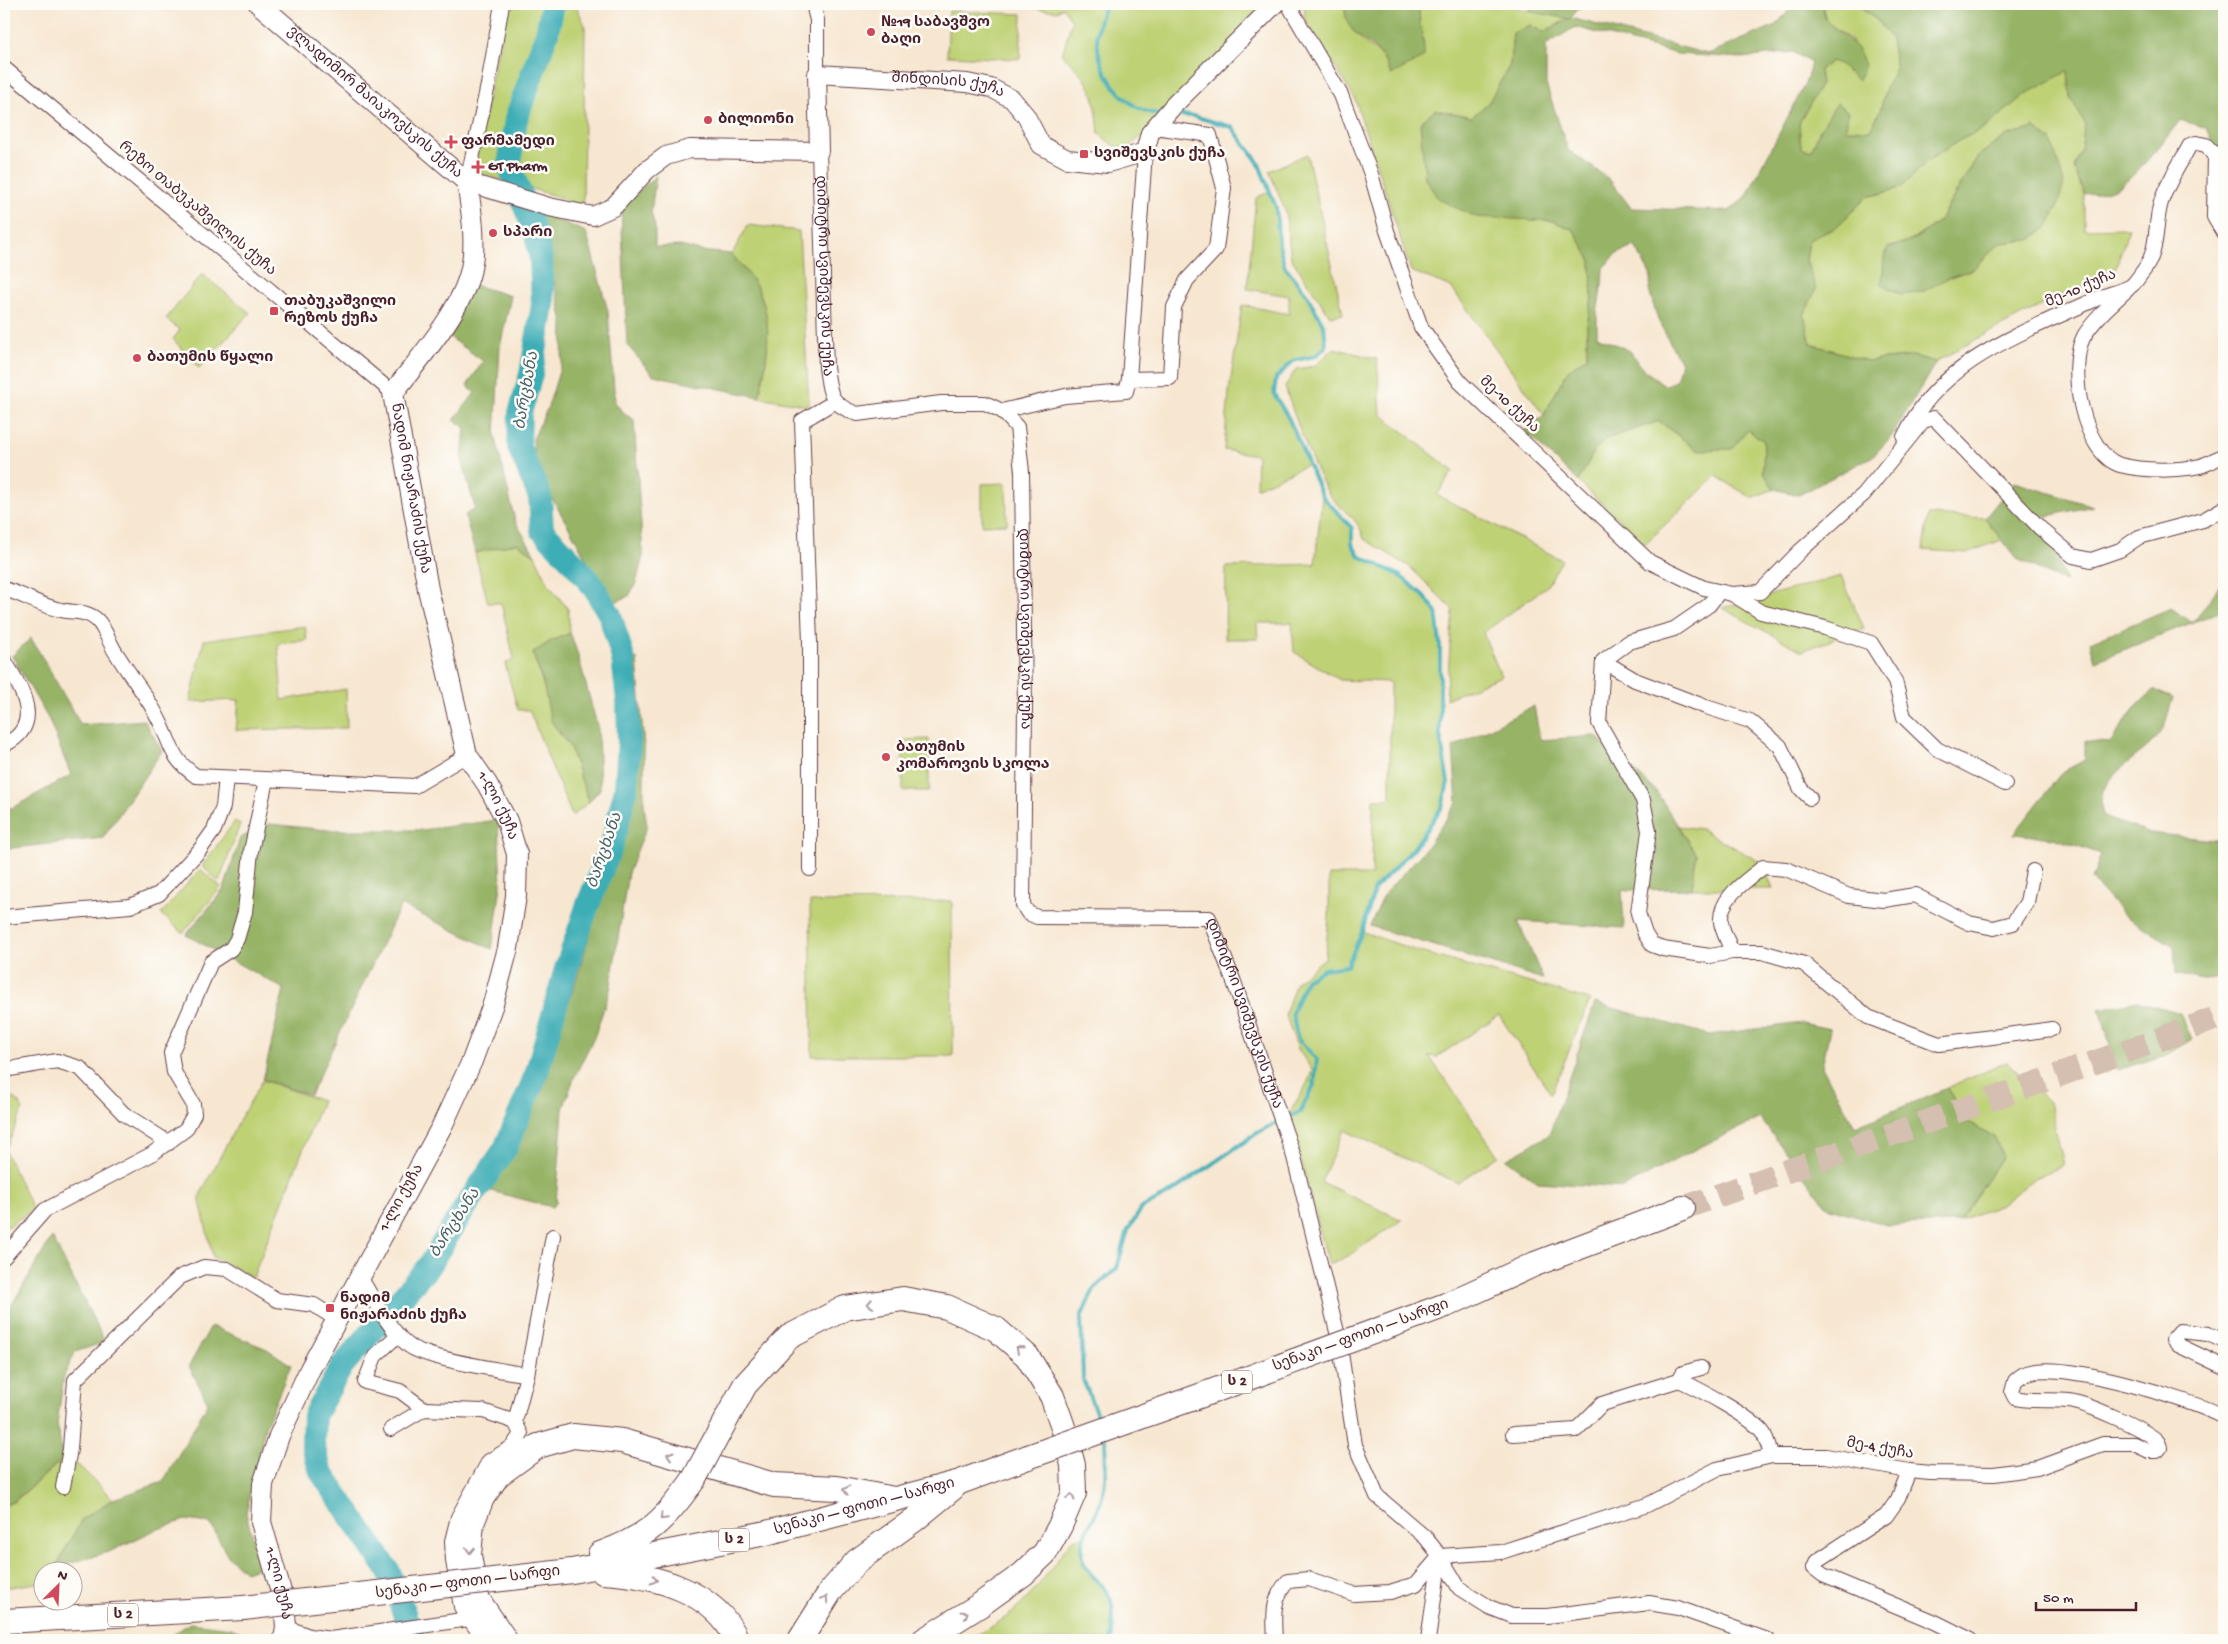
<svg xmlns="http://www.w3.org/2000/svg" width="2228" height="1644" viewBox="0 0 2228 1644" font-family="'Gochi Hand','Noto Sans Georgian',sans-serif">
  <rect width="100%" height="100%" fill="#fdfcf7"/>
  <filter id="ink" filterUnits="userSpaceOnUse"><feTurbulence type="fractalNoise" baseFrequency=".02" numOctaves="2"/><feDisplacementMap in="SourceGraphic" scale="10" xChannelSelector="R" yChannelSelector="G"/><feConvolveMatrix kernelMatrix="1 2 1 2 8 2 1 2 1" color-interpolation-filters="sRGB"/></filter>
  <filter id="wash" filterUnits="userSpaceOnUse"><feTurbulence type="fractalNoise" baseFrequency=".0096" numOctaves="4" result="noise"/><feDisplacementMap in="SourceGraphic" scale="20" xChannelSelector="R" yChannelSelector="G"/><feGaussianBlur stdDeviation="1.12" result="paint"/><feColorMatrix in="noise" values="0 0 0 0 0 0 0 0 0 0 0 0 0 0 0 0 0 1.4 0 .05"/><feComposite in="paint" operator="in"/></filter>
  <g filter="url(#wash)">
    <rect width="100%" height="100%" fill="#f7e7d1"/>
    <path fill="#bed175" stroke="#847850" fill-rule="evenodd" d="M508,4H575L585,25L583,206L573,205L562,198L472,171Z
      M1030,4H1266L1147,133L1126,148L1113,145L1099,134C1095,93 1093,83 1062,55L1072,21L1063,7L1057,11L1032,8Z
      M1304,4H1345C1343,29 1364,42 1382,56L1424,45L1418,17L1420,4H1503L1528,11L1570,18L1543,32L1513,33L1510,65L1489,102L1472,117L1435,110L1519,219L1553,221L1574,230L1591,261L1592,298L1587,324V357L1568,370L1544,415L1451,287L1411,271L1355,99L1305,19Z
      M1822,4H1857L1880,23L1891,39L1896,69L1886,88L1881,108L1871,130L1821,128L1811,151L1801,149L1799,123L1821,84L1819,70L1832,61L1843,65L1848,73L1852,41L1826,21Z
      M949,11L1022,14L1020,59L947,56Z
      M2068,70L2070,97L2085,123L2081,150L2074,168L2084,194V229L2129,228L2114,274C2052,298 1993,329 1936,362L1913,356L1868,361L1811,344L1804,315L1816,289L1806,261L1809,240L1835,228L1867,197L1901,188L1929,160L1960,140L1985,128L2024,95ZM2035,128L2048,227L2030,240L2000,243L1973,269L1950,277L1888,248L1914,239L1939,221L1978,156L2007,135Z
      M1307,154L1343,314L1330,316L1291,258L1285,210L1269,171Z
      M1270,191L1276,207L1279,245L1285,267L1307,295L1324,326L1326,347L1315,356L1293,361L1276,378L1274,394L1289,419L1309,464L1256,488L1257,455L1224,450L1229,392L1242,305L1289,314V296L1247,289L1256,198Z
      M748,225L799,231L809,406L759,397C767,364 774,321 758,289C752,277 740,265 732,254Z
      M202,274L250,313L199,368L173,339L180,330L166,319Z
      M1334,348L1377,359L1381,414L1453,471L1437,495L1562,560L1547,586L1483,633L1501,676L1446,699L1453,610L1410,567L1364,539C1358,515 1338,510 1327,491C1310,460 1296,421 1285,387L1296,369L1315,366Z
      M1659,421L1697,450L1748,430L1764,440L1763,472L1774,489L1752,498L1716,476L1645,544L1578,481L1595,450L1606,439Z
      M1006,483L1007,524L982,525V484Z
      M1322,496L1352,528V544L1359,556L1399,575L1423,595L1436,611L1440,644V735L1448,782L1442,807L1413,849L1375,888L1363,932L1420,952L1590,1000L1551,1094L1499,1015L1437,1057L1429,1056L1498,1156L1458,1183L1344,1130L1321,1182L1402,1220L1348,1256L1329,1265L1289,1116C1295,1099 1308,1088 1312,1070L1298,1049L1285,1014L1296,982L1325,958L1329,916V875H1372L1373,799H1390V682L1340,680L1294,652L1292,623H1257L1258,639H1225L1226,567L1315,564Z
      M1928,515L1985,518L2002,540L1967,553L1923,550Z
      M517,543L535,555L549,585L568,609L570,633L549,642L533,654L560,735L569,745L589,802L572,816L529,710H518L505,664L514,659L501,603H488L475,553Z
      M1841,576L1864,628L1802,651L1722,608Z
      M305,626L307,640L278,644L282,700L346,689L347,728L236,730L239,700L190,702L204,640Z
      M929,739V791H903V740Z
      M235,821L240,824L219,882L202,866Z
      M1678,826L1701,829L1762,863L1773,889H1692L1696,854Z
      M200,869L221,887L183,933L161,914Z
      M952,901L953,1056H812L810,902Z
      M2007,1062L2049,1102L2064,1165L2029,1182L2001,1205L1960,1220L2002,1156L1994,1137L1967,1121L1947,1088Z
      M263,1080L322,1101L253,1277L213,1257L199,1197L241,1117Z
      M4,1097L15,1098L23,1109L5,1151L33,1210L4,1229Z
      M63,1459L79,1466L113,1499L82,1519L55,1568L56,1571L42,1572V1582L4,1588V1506L15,1501Z
      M1085,1536L1082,1557L1089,1573L1110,1597L1113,1624L1111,1640H967C983,1632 999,1623 1013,1612C1036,1593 1055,1562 1072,1539Z"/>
    <path fill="#96b366" stroke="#706948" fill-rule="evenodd" d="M1345,4H1420C1417,22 1425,38 1424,57L1391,75C1388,69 1386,62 1382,57C1367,36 1343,36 1345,4Z
      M1532,4H1582L1571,18L1708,54L1776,25L1795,4H1822C1823,9 1824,18 1828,22C1842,38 1877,53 1858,80C1846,72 1846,66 1832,61L1819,70L1821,84L1799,123L1801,149L1811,151L1821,128L1837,103L1848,112L1846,129L1871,130L1881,108L1886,88L1896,69L1891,39L1880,23L1857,4H2224V209L2220,210L2215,148L2207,128L2180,120C2168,136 2130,185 2112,190C2104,193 2093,193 2084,194L2074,168L2081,150L2085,123L2070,97L2068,71L2024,95L1985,128L1960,140L1929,160L1901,188L1867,197L1835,228L1809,240L1806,261L1816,289L1804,315L1811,344L1868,361L1913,356L1936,362L1892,436L1873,456L1799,495L1774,489L1763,472L1764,441L1748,430L1732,449L1697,450L1659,421L1606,439L1595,450L1578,481L1524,431L1544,415L1568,370L1587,357V324L1592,298L1591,261L1574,230L1553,221L1476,217L1438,199L1425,178L1420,123L1435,110L1472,117L1489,102L1510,65L1513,33L1530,25L1543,32L1570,19L1528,11ZM1575,27L1678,54L1741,58L1793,52L1811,63L1805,84L1746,197L1729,211L1631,208L1609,179L1568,150L1546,84V45ZM1635,246L1651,276L1649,290L1658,320L1681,363L1676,381L1666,386L1644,370L1630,351L1597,336V312L1602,285L1603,268L1617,254Z
      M2035,128L2051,140L2064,183L2057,207L2048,227L2030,240L2000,243L1973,269L1950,277L1922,292L1901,295L1882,284L1884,257L1888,248L1914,239L1939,222L1978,156L2007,135Z
      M656,176L651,212L655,227V247L681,246L700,251L732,254C740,265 752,277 758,289C774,321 767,364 759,397L653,375L627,345L621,207Z
      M531,208L586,232L608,311L615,402L623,413L634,420L643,556L636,583L629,596L610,604L575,538L535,469L533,439L548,407L562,362L563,322L553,277Z
      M474,285L511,296L500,347L495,435L515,521L535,555L517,543L475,553L465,515L475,508L462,460L465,427L454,420L475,393L467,386L483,361L444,333Z
      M2014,482L2093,506L2043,517L2066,582L2017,559L1985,518Z
      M2224,583V610L2095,661L2090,642L2171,608L2193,623L2220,585Z
      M570,633L578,655L598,729L600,789L589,802L569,745L551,721L543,683L533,653L549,642Z
      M31,638L81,725L144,720L162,751L103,838L4,849V807L12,808L71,775L49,720L12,656Z
      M627,654L637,659L644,747V805L647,826L628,873L610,990L595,1035L574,1078L563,1109L556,1203L552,1207L483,1189L506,1157L542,1077L573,990L633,790L632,724Z
      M2153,690L2173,698C2169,709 2166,725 2160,734C2141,759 2088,779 2104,817L2148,833L2224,841V976L2202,980L2176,974L2174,946L2125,916L2092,880L2101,854L2054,838L2014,834L2062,772L2085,760V741L2110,743L2133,710Z
      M1534,706L1540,740L1596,736L1656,791L1696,854L1692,889L1622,890L1624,928L1518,921L1543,979L1370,926L1385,893L1424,851L1457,803L1453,747Z
      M498,820L501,885L492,949L401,905L310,1095L263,1080L284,989L186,935L224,889L240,838L270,824L327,830H422Z
      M2137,1001L2180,1013L2192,1039L2166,1055L2117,1070L2100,1009Z
      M1595,1003L1709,1035L1802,1023L1830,1029L1822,1067L1855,1127L1947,1088L1967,1121L1994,1137L2003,1156L1960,1220L1939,1224L1887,1225L1827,1207L1760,1118L1692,1151L1623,1188L1538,1182L1506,1159L1549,1135Z
      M52,1237L105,1342L75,1352L64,1376L57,1423L63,1459L14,1501L4,1506V1318Z
      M211,1326L267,1349L291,1365L265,1427L246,1513L260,1567L245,1572L227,1555L210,1523L185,1520L155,1530L111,1551L55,1568L82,1519L113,1499L163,1482L208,1403L189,1366Z
      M190,1623L231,1628L259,1640H165Z"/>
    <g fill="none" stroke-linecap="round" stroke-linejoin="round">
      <path stroke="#3cadb6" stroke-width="4" d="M1109,4C1103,8 1102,13 1100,20C1087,57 1119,111 1159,114
        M1174,115L1193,116L1232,127L1258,162L1276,207L1279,245L1285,267L1307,295L1324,326L1326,347L1315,356L1293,361L1276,378L1274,394L1289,419L1322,496L1352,528V544L1359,556L1399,575L1423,595L1436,611L1440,644V735L1448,782L1442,807L1413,849L1375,888L1362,932L1347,966L1324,969L1306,980L1292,1013L1298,1039L1317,1060L1314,1085L1300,1112L1284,1119
        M1100,1423L1083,1379L1081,1317L1094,1289L1117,1268L1128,1230L1142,1208L1170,1193L1257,1133L1278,1122
        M1105,1439C1106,1462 1107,1482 1100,1504C1094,1520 1078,1539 1082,1558C1087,1576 1106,1585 1110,1598C1115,1611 1113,1627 1111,1640"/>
      <path stroke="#3cadb6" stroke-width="24" d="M414,1640L388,1570L321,1472L313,1446L314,1416L342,1366L428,1267L468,1203L505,1149L536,1075L566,969L587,907L612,844L626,789L629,742L628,702L623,658L610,615L593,586L572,561L542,530L540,497L519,447L520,413L531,374L543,305L541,259L536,235L509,165L516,119L547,33L553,4"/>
    </g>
  </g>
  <g filter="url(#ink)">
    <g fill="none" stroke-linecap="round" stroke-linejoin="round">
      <path stroke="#d4bfb0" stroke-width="24" stroke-dasharray="24 12" stroke-linecap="butt" d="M1683,1208L2158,1040L2224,1015"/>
      <g stroke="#643d44" stroke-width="16">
        <g id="minor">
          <path d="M813,4L817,20V74"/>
          <path d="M1288,4L1341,95L1371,174L1387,231L1421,327L1460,382L1650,562L1704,588L1732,594L1760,592L1799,552L1864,494L1923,421L1934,418L2040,528L2073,556L2091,560L2120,550L2139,537L2203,520L2224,508"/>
          <path d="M4,68L393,393"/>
          <path id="s1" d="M819,151L826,367C830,394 829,404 857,414L941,403H985L1002,411L1017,427L1022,472L1025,707L1023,905L1028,913L1037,917L1209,918L1234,982L1294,1157L1339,1340L1355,1445L1377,1496L1426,1538L1440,1556L1459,1588L1489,1607L1512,1616H1547L1649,1603L1678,1608L1768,1640"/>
          <path d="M467,182L488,85L502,4"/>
          <path d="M2128,289C2113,303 2095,318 2084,336C2067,367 2083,454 2120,465C2143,471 2177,471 2200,466C2208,464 2216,458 2224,456"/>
          <path d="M1129,379L1170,378L1174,307L1187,280L1216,249L1224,188L1210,135L1155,127"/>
          <path d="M1002,411L1065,396L1126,391L1129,379L1145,152"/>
          <path d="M1904,437C1938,362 2022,333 2092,301C2103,295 2121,292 2131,286C2135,283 2138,278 2141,274C2159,252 2154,232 2160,206C2165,186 2180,164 2190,145L2196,143L2206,145L2215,155L2214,217L2224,234"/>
          <path d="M4,589C23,594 40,606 61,610C73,613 86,610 97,620C106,629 110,646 118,656C132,679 150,699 161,724C173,749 171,758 196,776L415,786L467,755"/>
          <path d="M1719,592L1709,605L1674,629L1629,642L1603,661L1599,723L1643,800L1649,831L1638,913L1645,934L1652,945L1663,949L1710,956L1732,952C1729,943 1722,931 1721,922C1719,897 1747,881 1763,867L1786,869L1849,896L1884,900L1915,895L1969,923L1994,928L2013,923L2027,902L2033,871"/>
          <path d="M1732,594L1761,612L1825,628L1871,643L1895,681L1904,717L1937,749L2005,784"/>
          <path d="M4,660C22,689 45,725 4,745"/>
          <path d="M1603,661L1635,680L1706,707L1750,721L1780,746L1801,789L1810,798"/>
          <path d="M810,869V642L802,421L834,402"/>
          <path d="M4,917L130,906L159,894L199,851L214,830L223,807L226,778"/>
          <path d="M1732,952H1762L1804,964L1868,1017L1939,1044L2052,1029"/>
          <path d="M4,1070L57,1061L80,1068L124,1114L169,1143"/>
          <path d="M4,1257L45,1210L152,1154L186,1129L194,1114L193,1104L174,1072L171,1053L211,962L231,949L237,939L245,912L251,851L266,780"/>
          <path d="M359,1275C371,1295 390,1331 408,1345C425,1359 501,1370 527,1375"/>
          <path d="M398,1335L375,1356L365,1382L400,1391L424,1409"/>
          <path d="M2224,1341L2208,1334L2180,1331L2173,1339L2178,1345L2224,1367"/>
          <path d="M1701,1368L1683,1373L1679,1380C1697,1388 1754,1418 1764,1434C1767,1441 1769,1449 1772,1456"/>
          <path d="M391,1429L424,1409L483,1411L515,1422"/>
          <path d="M1513,1434L1576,1430L1602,1404L1679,1380"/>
          <path d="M1909,1471L1898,1499L1886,1516L1817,1561L1814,1568L1823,1575L1935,1622L1971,1640"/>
          <path d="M63,1487L70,1449L75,1380L180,1277L204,1267L227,1269L277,1300L314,1305L336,1319"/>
          <path d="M286,1627L309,1636L331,1639L469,1619"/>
          <path d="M484,1640L461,1607L453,1561L452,1541L458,1517L489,1461L512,1447L521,1434L515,1422L527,1375L553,1236"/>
          <path d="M1275,1640C1274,1617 1271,1600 1288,1581L1309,1579L1354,1594L1390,1592L1416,1584L1440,1556L1501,1552L1647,1505L1717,1469L1772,1456H1826L1909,1471L1930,1473L1994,1474L2037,1468L2103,1444H2134L2149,1451H2157L2160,1448C2160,1446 2158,1442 2157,1441C2145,1429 2086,1403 2069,1401C2051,1399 2033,1402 2015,1398L2012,1392L2015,1381C2019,1377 2025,1373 2031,1372C2067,1362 2190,1399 2224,1417"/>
          <path d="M1428,1640L1440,1557"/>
        </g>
      </g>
      <g stroke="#643d44" stroke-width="20">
        <g id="tertiary">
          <path id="s2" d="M467,182L549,207L593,216L613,207L647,170L666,156L690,149L819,151L817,74L967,83L991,88L1012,99L1026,116L1041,145L1067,159L1108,163L1145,152L1150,133L1174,105L1275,4"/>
        </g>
      </g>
      <g stroke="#643d44" stroke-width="22">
        <g id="secondary">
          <path id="s3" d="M259,4L467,182C471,208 476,237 472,263C466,307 420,357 393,393L428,589L467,755L487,784L507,821L517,854L516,896L508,948L493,1004L472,1061L442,1126L310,1369L279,1436L263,1484L261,1522L284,1602L286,1627L284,1640"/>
        </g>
      </g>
      <g stroke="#643d44" stroke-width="26">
        <g id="trunk">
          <path d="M1446,1305L1535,1264L1683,1208"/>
          <path d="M709,1451L745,1385L789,1337L845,1308L903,1299L947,1307L996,1329L1027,1356L1052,1396L1063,1427L1073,1465L1074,1493L1060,1526L1045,1553L1023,1574L980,1605L924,1640"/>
          <path d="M600,1554C648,1537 665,1520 694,1479"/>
          <path d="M603,1572C654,1575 714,1590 737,1640"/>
          <path id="s4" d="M511,1578L572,1571L766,1533L960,1482L1028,1457"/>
          <path d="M4,1621L243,1608"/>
          <path d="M505,1640L476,1597L469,1555L472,1523L482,1498L498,1475L538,1446L573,1436L622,1441L774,1485L837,1488L894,1499"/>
          <path d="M800,1640L830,1592L857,1561L914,1520L953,1488"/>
        </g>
      </g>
      <use href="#minor" stroke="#fff" stroke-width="14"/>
      <use href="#tertiary" stroke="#fff" stroke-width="18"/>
      <use href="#secondary" stroke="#fff" stroke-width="20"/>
      <use href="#trunk" stroke="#fff" stroke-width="24"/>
      <g stroke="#643d44" stroke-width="26" stroke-linecap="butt">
        <path id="trunk-bridge" d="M1028,1457L1205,1394L1446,1305
          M694,1479L709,1451
          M243,1608L511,1578"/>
      </g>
      <use href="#trunk-bridge" stroke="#fff" stroke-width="24"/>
    </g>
    <defs><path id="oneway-chevron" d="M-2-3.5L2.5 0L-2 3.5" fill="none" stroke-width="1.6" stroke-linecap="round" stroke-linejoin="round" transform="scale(1.25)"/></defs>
    <g stroke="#ae9aa0">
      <use href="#oneway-chevron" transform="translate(870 1304) rotate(171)"/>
      <use href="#oneway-chevron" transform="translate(1019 1349) rotate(-139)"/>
      <use href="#oneway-chevron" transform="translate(670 1455) rotate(-164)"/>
      <use href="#oneway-chevron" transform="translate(846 1490) rotate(-169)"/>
      <use href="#oneway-chevron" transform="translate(1071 1497) rotate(-74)"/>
      <use href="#oneway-chevron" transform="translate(663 1517) rotate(134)"/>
      <use href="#oneway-chevron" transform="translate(470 1550) rotate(92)"/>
      <use href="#oneway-chevron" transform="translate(654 1580) rotate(13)"/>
      <use href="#oneway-chevron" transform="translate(825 1599) rotate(-58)"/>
      <use href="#oneway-chevron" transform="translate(965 1614) rotate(-31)"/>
    </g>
  </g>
  <g fill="#d1495b" stroke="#fdfcf7" stroke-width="2">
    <circle cx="871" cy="32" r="5"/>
    <circle cx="708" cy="120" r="5"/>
    <path d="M448.5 134.5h5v5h5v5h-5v5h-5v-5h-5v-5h5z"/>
    <rect x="1079" y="149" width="10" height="10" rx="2.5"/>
    <path d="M475.5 159.5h5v5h5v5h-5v5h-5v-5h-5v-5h5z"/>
    <circle cx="493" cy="233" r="5"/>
    <rect x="269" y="306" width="10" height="10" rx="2.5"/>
    <circle cx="137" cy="358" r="5"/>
    <circle cx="886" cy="757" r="5"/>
    <rect x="325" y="1303" width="10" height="10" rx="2.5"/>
  </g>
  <g text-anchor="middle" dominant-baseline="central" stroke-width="5" stroke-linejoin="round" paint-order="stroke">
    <g fill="#fdfcf7" stroke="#806168" stroke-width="1">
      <rect x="1222" y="1370.5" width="30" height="23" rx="4"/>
      <rect x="719" y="1528.5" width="30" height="23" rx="4"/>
      <rect x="108" y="1603.5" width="30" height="23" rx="4"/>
    </g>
    <g font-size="14" font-weight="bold" fill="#4a1f2b">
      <text x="1237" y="1382">ს 2</text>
      <text x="734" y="1540">ს 2</text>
      <text x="123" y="1615">ს 2</text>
    </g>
    <g font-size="15" font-weight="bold" fill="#4a1f2b" stroke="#fdfcf7" text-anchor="start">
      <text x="881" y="23">№19 საბავშვო<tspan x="881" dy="17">ბაღი</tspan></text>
      <text x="718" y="120">ბილიონი</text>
      <text x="461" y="142">ფარმამედი</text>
      <text x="1094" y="154">სვიშევსკის ქუჩა</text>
      <text x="488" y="167">GT Pharm</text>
      <text x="503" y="233">სპარი</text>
      <text x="284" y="302">თაბუკაშვილი<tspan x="284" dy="17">რეზოს ქუჩა</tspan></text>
      <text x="147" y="358">ბათუმის წყალი</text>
      <text x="896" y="748">ბათუმის<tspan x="896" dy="17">კომაროვის სკოლა</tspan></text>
      <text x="340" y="1299">ნადიმ<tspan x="340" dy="17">ნიჟარაძის ქუჩა</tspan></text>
    </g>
    <g font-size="15" fill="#4a1f2b" stroke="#fdfcf7">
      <text stroke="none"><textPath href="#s2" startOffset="589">შინდისის ქუჩა</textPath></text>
      <text stroke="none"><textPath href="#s3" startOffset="152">ვლადიმირ მაიაკოვსკის ქუჩა</textPath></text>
      <text transform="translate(197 209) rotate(40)">რეზო თაბუკაშვილის ქუჩა</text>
      <text stroke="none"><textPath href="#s1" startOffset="125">დიმიტრი სვიშევსკის ქუჩა</textPath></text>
      <text transform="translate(2081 289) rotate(-23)">მე-10 ქუჩა</text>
      <text transform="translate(1509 405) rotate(43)">მე-10 ქუჩა</text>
      <text stroke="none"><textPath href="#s3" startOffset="606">ნადიმ ნიჟარაძის ქუჩა</textPath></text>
      <text stroke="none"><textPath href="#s1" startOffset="649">დიმიტრი სვიშევსკის ქუჩა</textPath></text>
      <text stroke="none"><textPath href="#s3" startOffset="938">1-ლი ქუჩა</textPath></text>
      <text stroke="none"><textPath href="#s1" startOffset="1218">დიმიტრი სვიშევსკის ქუჩა</textPath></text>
      <text transform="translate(402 1198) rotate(-61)">1-ლი ქუჩა</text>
      <text transform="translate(1361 1336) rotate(-20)">სენაკი — ფოთი — სარფი</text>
      <text transform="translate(1880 1449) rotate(10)">მე-4 ქუჩა</text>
      <text stroke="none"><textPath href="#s4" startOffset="361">სენაკი — ფოთი — სარფი</textPath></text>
      <text stroke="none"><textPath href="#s3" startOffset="1778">1-ლი ქუჩა</textPath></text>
      <text transform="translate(468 1583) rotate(-7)">სენაკი — ფოთი — სარფი</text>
    </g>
    <g font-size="16" font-style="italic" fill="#445f6a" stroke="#fdfcf7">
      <text transform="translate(528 391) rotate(-80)">ბარცხანა</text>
      <text transform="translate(606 851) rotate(-71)">ბარცხანა</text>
      <text transform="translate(456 1224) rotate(-57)">ბარცხანა</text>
    </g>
  </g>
  <rect width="2228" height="1644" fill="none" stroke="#fdfcf7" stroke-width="20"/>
  <g transform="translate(58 1586) rotate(24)"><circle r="24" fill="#fdfcf7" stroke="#b5a4a5"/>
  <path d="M0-4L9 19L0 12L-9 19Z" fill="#d1495b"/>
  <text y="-8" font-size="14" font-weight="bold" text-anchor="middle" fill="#4a1f2b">N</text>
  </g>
  <path d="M2036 1602v8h100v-8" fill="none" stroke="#4a1f2b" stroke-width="2.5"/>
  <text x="2043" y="1602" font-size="15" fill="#4a1f2b" stroke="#fdfcf7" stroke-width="4" paint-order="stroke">50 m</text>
</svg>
